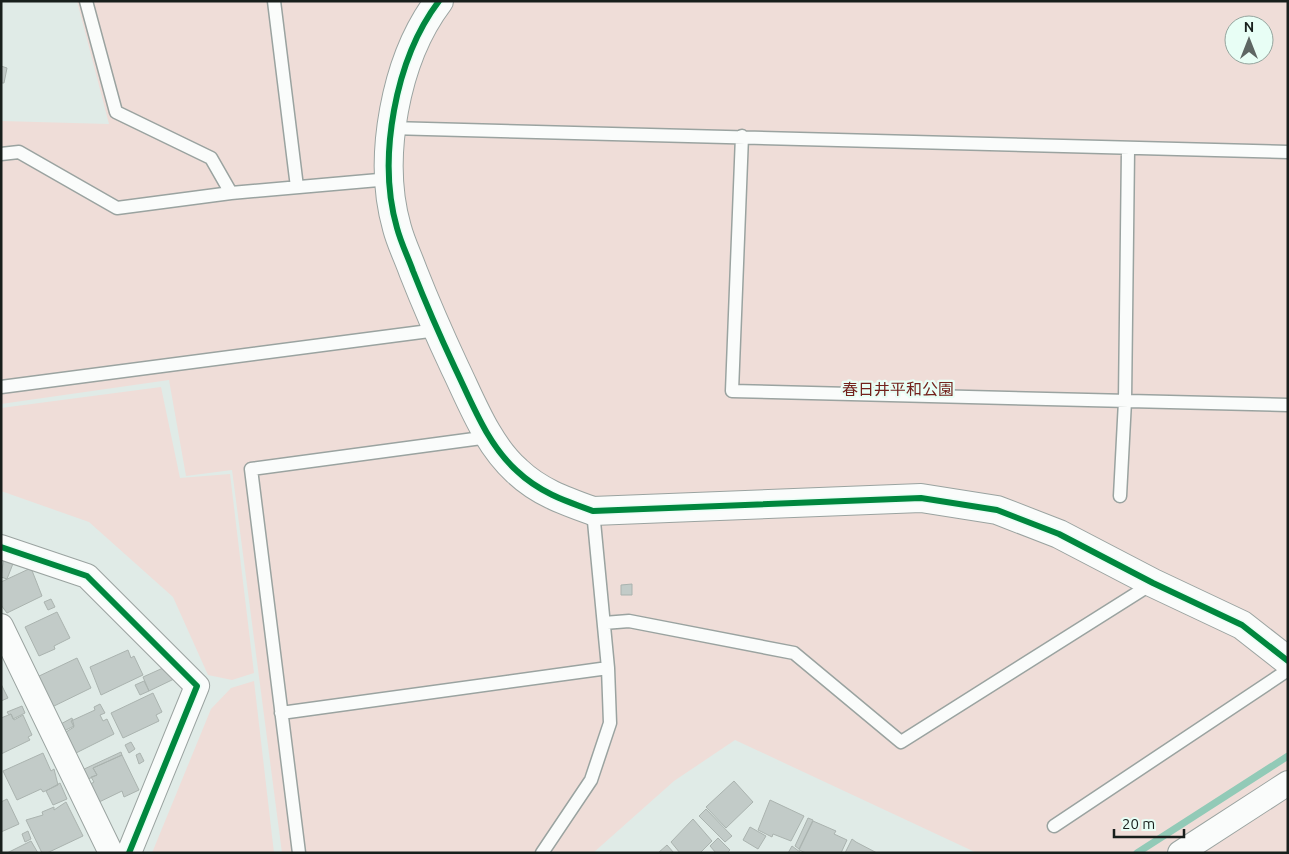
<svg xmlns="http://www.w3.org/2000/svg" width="1289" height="854" viewBox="0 0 1289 854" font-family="Ubuntu,'Noto Sans JP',sans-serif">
  <rect width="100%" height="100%" fill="#e0ebe7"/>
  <path fill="#efddd8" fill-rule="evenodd" d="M77,1H1288V853H977L735,740L674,781L593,853H282L232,470L186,476L169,380L1,404V121L109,124ZM1234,25H1264V55H1234Z
    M161,387L180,478L230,474L254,673L232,680L208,675L173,597L89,522L1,491V408Z
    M254,681L274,853H152L211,709L231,688Z"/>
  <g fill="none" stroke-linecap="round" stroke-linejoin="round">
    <path stroke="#92cab7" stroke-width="7" d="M1137,853L1288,756"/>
  </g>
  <path fill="#c2cbc8" stroke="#aab3af" d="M1,66L7,68L4,83H1Z
    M4,557L14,561L7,579L1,577Z
    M31,568L42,596L7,613L1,605V582Z
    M632,584V595H621V585Z
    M51,599L55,607L48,610L44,602Z
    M57,612L70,638L54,646L55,649L39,656L25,627Z
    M128,650L131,658L134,656L143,675L101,695L90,667Z
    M77,658L91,688L50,708L35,678Z
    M163,668L174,679L149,691L143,677Z
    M144,681L149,691L140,695L135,685Z
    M1,684L8,698L1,701Z
    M153,693L162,712L156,715L159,721L123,738L111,713Z
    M100,704L105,713L100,715L103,721L107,719L114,734L76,753L66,732L74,727L71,721L95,710L94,707Z
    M22,706L25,713L13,719L11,714L9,715L7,712Z
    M11,714L14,720L23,715L32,735L28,737L30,740L1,754V718Z
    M72,718L74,726L60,733L57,726Z
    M131,742L135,749L129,753L125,745Z
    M121,752L122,755L93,768L97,775L84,781L80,771Z
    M43,753L51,771L54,769L58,785L43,792L41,789L17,800L3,771Z
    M140,753L144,761L139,764L136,755Z
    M122,755L139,790L124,797L122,791L95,804L87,786L94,782L91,777L97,775L93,768Z
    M734,781L753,802L726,828L706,807Z
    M60,783L67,799L53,805L46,791Z
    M7,799L19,824L1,832V802Z
    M770,800L804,816L791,841L773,834L772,837L758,830Z
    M66,802L83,836L47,853H42L26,820L43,815L42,812L54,807V810Z
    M706,809L732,836L725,842L699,816Z
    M808,818L813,820L799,849L795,846Z
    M693,819L712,841L700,853H680L671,842Z
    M813,821L836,831L834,834L847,840L841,853H806L799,850Z
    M750,827L766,836L758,849L743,840Z
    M28,831L31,839L25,842L22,834Z
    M718,838L730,850L727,853H716L710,846Z
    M852,839L856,842L877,853H845Z
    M31,841L38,853H7Z
    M667,845L674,853H658Z
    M792,846L800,852V853H788Z"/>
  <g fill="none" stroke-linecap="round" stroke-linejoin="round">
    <g stroke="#9aa3a0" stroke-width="15">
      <path id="service" d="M86,1L116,112L211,158L231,193
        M274,1L297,187
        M390,128L1288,152
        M742,136L732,391L1288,405
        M1,154L19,152L117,208L231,193L390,179
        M1,387L437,330
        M1120,496L1125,401L1128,150
        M604,623L629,621L794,653L901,742L1153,583
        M281,713L608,668
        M1054,826L1288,670
        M299,853L251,469L489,437
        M542,853L591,780L610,723L608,668L593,511"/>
    </g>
    <g stroke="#9aa3a0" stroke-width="26">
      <path id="minor" d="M1,547L87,576L197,686L129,853
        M1,626L111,853
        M1180,853L1288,783"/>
    </g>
    <g stroke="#9aa3a0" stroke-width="30">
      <path id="tertiary" d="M439,1C395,59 377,159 397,228C401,243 408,257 413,271C426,304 440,336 455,368C472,403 487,444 517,471C539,492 565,501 593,511L921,498L997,510L1059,534L1153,583L1242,625L1288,661"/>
    </g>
    <use href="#service" stroke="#fafcfb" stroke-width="12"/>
    <use href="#minor" stroke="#fafcfb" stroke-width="24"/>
    <use href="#tertiary" stroke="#fafcfb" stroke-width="28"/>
    <g stroke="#e8fef5" stroke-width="9">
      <path id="cycleway" d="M439,1C395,59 377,159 397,228C401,243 408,257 413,271C426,304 440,336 455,368C472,403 487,444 517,471C539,492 565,501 593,511L921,498L997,510L1059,534L1153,583L1242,625L1288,661
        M1,547L87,576L197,686L129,853"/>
    </g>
    <use href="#cycleway" stroke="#00873e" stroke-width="6"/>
  </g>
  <g text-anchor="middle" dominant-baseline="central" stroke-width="4.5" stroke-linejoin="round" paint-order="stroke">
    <g font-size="16" fill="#73221c" stroke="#e8fef5">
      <text x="898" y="389">春日井平和公園</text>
    </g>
  </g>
  <rect width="1289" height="854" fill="none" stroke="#181f1c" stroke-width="5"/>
  <g transform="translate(1249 40)"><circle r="24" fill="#e8fef5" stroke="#95a59e"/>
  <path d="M0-4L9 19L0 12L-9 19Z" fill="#5e6663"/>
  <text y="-8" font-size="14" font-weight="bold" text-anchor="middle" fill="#181f1c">N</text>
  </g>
  <path d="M1114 829v8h70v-8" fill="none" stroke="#181f1c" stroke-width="2.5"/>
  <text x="1122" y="829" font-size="15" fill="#181f1c" stroke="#e8fef5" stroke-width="4" paint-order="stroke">20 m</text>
</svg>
